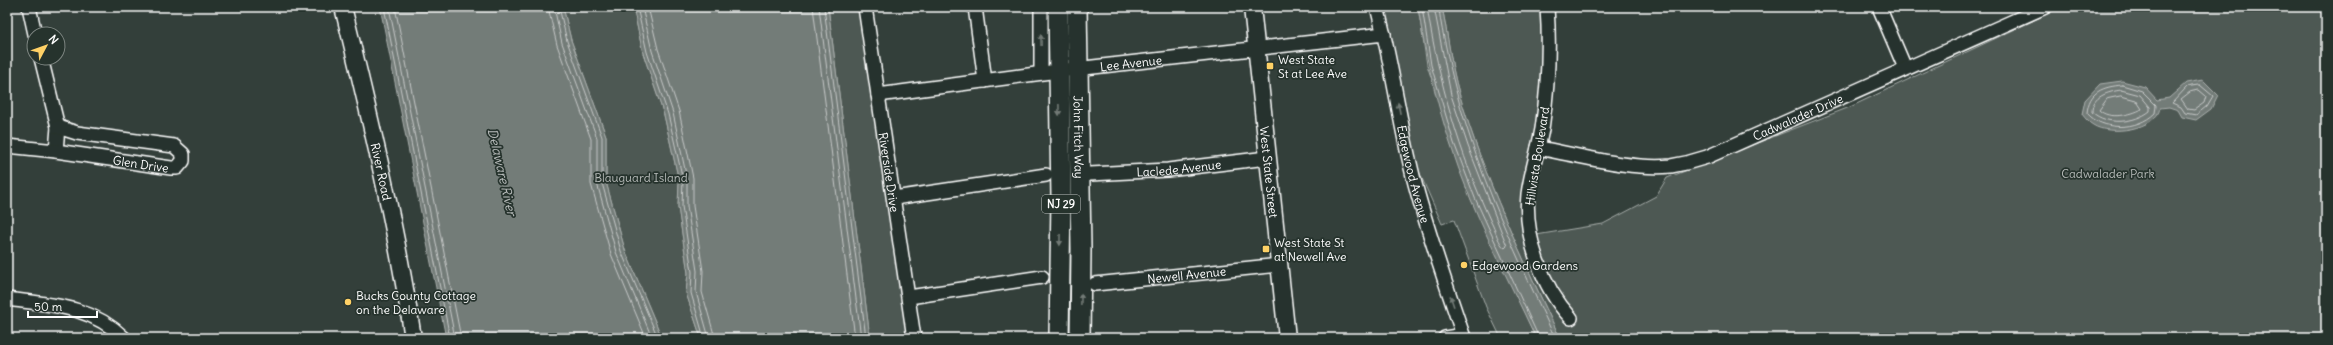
<svg xmlns="http://www.w3.org/2000/svg" width="2333" height="345" viewBox="0 0 2333 345" font-family="Delius,sans-serif">
  <rect width="100%" height="100%" fill="#333f3a"/>
  <filter id="ink" filterUnits="userSpaceOnUse"><feTurbulence type="fractalNoise" baseFrequency=".025" numOctaves="2"/><feDisplacementMap in="SourceGraphic" scale="8" xChannelSelector="R" yChannelSelector="G"/><feConvolveMatrix kernelMatrix="1 2 1 2 8 2 1 2 1" color-interpolation-filters="sRGB"/></filter>
  <g filter="url(#ink)">
    <path fill="#4d5853" stroke="#a6aca9" d="M563,7H633L643,53L664,115L679,181L678,207L688,273L686,293L701,338H662L625,250L606,182V136L571,40Z
      M828,7H860L908,338H870Z
      M1383,7H1418L1427,65L1471,199L1536,338H1501L1486,307L1454,220L1442,224L1417,167Z
      M1442,7H1548L1530,236L1603,224L1656,196L1667,178L1850,107L2062,7H2326V338H1560C1523,259 1484,178 1459,93C1451,66 1448,35 1442,7Z
      M1071,221L1074,283L1073,338H1067L1069,222Z"/>
    <path fill="#737b78" stroke="#abb0ae" d="M380,7H563L571,40L606,136V182L625,250L662,338H446Z
      M633,7H828L870,338H701L686,293L688,273L678,207L679,181L664,115L643,53Z
      M1418,7H1442C1448,35 1451,66 1459,93C1484,178 1523,259 1560,338H1536C1506,274 1471,210 1450,143C1435,98 1425,53 1418,7Z
      M2203,80L2218,95L2211,109L2196,120L2182,117L2178,110L2169,107L2160,108C2156,130 2109,136 2093,125C2089,123 2085,118 2082,114L2085,100L2100,84L2122,81L2145,87L2157,100L2169,98L2186,83Z"/>
    <g fill="none" stroke-linecap="round" stroke-linejoin="round">
      <path stroke="#c7cac9" stroke-width="1" d="M384,7L450,338
        M389,7L455,338
        M395,7L461,338
        M548,7L557,45L591,139V184L611,254L646,338
        M554,7L562,43L597,138V183L616,252L652,338
        M559,7L567,41L602,137V183L621,251L658,338
        M637,7L647,52L668,114L683,180L682,206L692,272L691,293L704,338
        M642,7L652,51L673,113L687,179V206L697,271L696,292L709,338
        M648,7L658,49L679,111L693,178V206L703,271L702,292L715,338
        M813,7L855,338
        M819,7L861,338
        M824,7L866,338
        M1422,7L1431,65L1454,143L1475,198L1539,338
        M1427,7C1439,83 1459,152 1491,222C1495,229 1499,245 1505,248L1507,246L1468,146L1451,95L1434,7
        M1439,7C1440,22 1444,37 1447,52C1467,152 1512,246 1555,338
        M2122,85L2142,91L2156,105L2155,113C2137,131 2102,131 2087,113C2089,91 2103,87 2122,85Z
        M2200,85L2213,96L2207,106L2196,115L2185,113L2181,107L2172,103L2187,87Z
        M2121,90L2140,95L2150,107V111C2135,123 2107,126 2092,112C2092,96 2108,92 2121,90Z
        M2199,90L2206,96L2204,103L2194,110L2188,109L2181,99L2190,92Z
        M2121,96L2136,100L2142,109C2131,115 2109,120 2099,110L2107,99Z"/>
      <g stroke="#fff" stroke-width="16">
        <g id="minor">
          <path d="M29,7L35,34"/>
          <path id="s1" d="M865,7L914,338"/>
          <path d="M975,7L985,81"/>
          <path d="M1041,7V73"/>
          <path id="s2" d="M1377,7C1392,63 1399,120 1413,176C1427,231 1446,284 1464,338"/>
          <path d="M1547,7C1550,48 1548,88 1542,129C1538,151 1531,172 1528,194C1524,237 1542,287 1571,318"/>
          <path d="M1879,7L1905,68"/>
          <path d="M41,58L58,127L56,151"/>
          <path id="s3" d="M878,95L1058,71L1384,34"/>
          <path id="s4" d="M7,146L56,151L171,168H177L183,161V154L174,146L77,133L58,127"/>
          <path id="s5" d="M1538,148C1579,155 1629,170 1671,166C1683,164 1695,161 1707,157L2045,7"/>
          <path id="s6" d="M1090,174L1168,170L1267,158"/>
          <path d="M894,198L1046,175"/>
          <path id="s7" d="M1095,284L1279,265"/>
          <path d="M909,297L1042,277"/>
          <path d="M7,299C52,305 90,305 124,338"/>
          <path d="M1445,338L1463,335"/>
        </g>
      </g>
      <g stroke="#fff" stroke-width="19">
        <g id="major">
          <path id="s8" d="M343,7C370,117 396,226 413,338"/>
          <path id="s9" d="M1252,7L1287,338"/>
        </g>
      </g>
      <g stroke="#fff" stroke-width="22">
        <g id="highway">
          <path d="M1058,7L1061,198L1059,338"/>
          <path id="s10" d="M1077,7L1081,249L1080,338"/>
        </g>
      </g>
      <use href="#minor" stroke="#26332d" stroke-width="13"/>
      <use href="#major" stroke="#26332d" stroke-width="16"/>
      <use href="#highway" stroke="#26332d" stroke-width="19"/>
    </g>
    <defs><path id="oneway-solid" d="M-6-.8H1V-3.2L6.5 0L1 3.2V.8H-6Z"/></defs>
    <g fill="#727a76">
      <use href="#oneway-solid" transform="translate(1041 40) rotate(-91)"/>
      <use href="#oneway-solid" transform="translate(1399 108) rotate(-101)"/>
      <use href="#oneway-solid" transform="translate(1059 110) rotate(89)"/>
      <use href="#oneway-solid" transform="translate(1060 240) rotate(91)"/>
      <use href="#oneway-solid" transform="translate(1081 299) rotate(-89)"/>
      <use href="#oneway-solid" transform="translate(1452 301) rotate(-109)"/>
    </g>
  </g>
  <g fill="#ffd166" stroke="#26332d" stroke-width="1.5">
    <rect x="1266" y="62" width="8" height="8" rx="2"/>
    <rect x="1262" y="245" width="8" height="8" rx="2"/>
    <circle cx="1464" cy="265" r="4"/>
    <circle cx="348" cy="302" r="4"/>
  </g>
  <g text-anchor="middle" dominant-baseline="central" stroke-width="3.5" stroke-linejoin="round" paint-order="stroke">
    <rect fill="#26332d" stroke="#bec2c0" stroke-width="1" x="1042" y="195" width="38" height="18" rx="3"/>
    <g font-size="11" font-weight="bold" fill="#fff">
      <text x="1061" y="204">NJ 29</text>
    </g>
    <g font-size="12" fill="#fff" stroke="#26332d" text-anchor="start">
      <text x="1278" y="59">West State<tspan x="1278" dy="14">St at Lee Ave</tspan></text>
      <text x="1274" y="242">West State St<tspan x="1274" dy="14">at Newell Ave</tspan></text>
      <text x="1472" y="265">Edgewood Gardens</text>
      <text x="356" y="295">Bucks County Cottage<tspan x="356" dy="14">on the Delaware</tspan></text>
    </g>
    <g font-size="12" fill="#fff" stroke="#26332d">
      <text stroke="none"><textPath href="#s3" startOffset="255">Lee Avenue</textPath></text>
      <text stroke="none"><textPath href="#s5" startOffset="271">Cadwalader Drive</textPath></text>
      <text stroke="none"><textPath href="#s10" startOffset="130">John Fitch Way</textPath></text>
      <text transform="translate(1537 156) rotate(-81)">Hillvista Boulevard</text>
      <text stroke="none"><textPath href="#s4" startOffset="135">Glen Drive</textPath></text>
      <text stroke="none"><textPath href="#s6" startOffset="89">Laclede Avenue</textPath></text>
      <text stroke="none"><textPath href="#s8" startOffset="169">River Road</textPath></text>
      <text stroke="none"><textPath href="#s1" startOffset="167">Riverside Drive</textPath></text>
      <text stroke="none"><textPath href="#s9" startOffset="166">West State Street</textPath></text>
      <text stroke="none"><textPath href="#s2" startOffset="171">Edgewood Avenue</textPath></text>
      <text stroke="none"><textPath href="#s7" startOffset="92">Newell Avenue</textPath></text>
    </g>
    <g font-size="12" fill="#b8bcba" stroke="#26332d">
      <text x="2108" y="173">Cadwalader Park</text>
      <text x="641" y="177">Blauguard Island</text>
    </g>
    <g font-size="13" font-style="italic" fill="#b9bdbc" stroke="#26332d">
      <text transform="translate(502 172) rotate(77)">Delaware River</text>
    </g>
  </g>
  <rect width="2333" height="345" fill="none" stroke="#26332d" stroke-width="24"/>
  <rect x="12" y="12" width="2309" height="321" fill="none" stroke="#fff" stroke-width="1.5" filter="url(#ink)"/>
  <g transform="translate(46 46) rotate(49)"><circle r="19" fill="#26332d" stroke="#7d8581"/>
  <path d="M0-3L7 15L0 10L-7 15Z" fill="#ffd166"/>
  <text y="-6" font-size="11" font-weight="bold" text-anchor="middle" fill="#ffffff">N</text>
  </g>
  <path d="M28 311v6h69v-6" fill="none" stroke="#ffffff" stroke-width="2"/>
  <text x="34" y="311" font-size="12" fill="#ffffff" stroke="#26332d" stroke-width="3" paint-order="stroke">50 m</text>
</svg>
